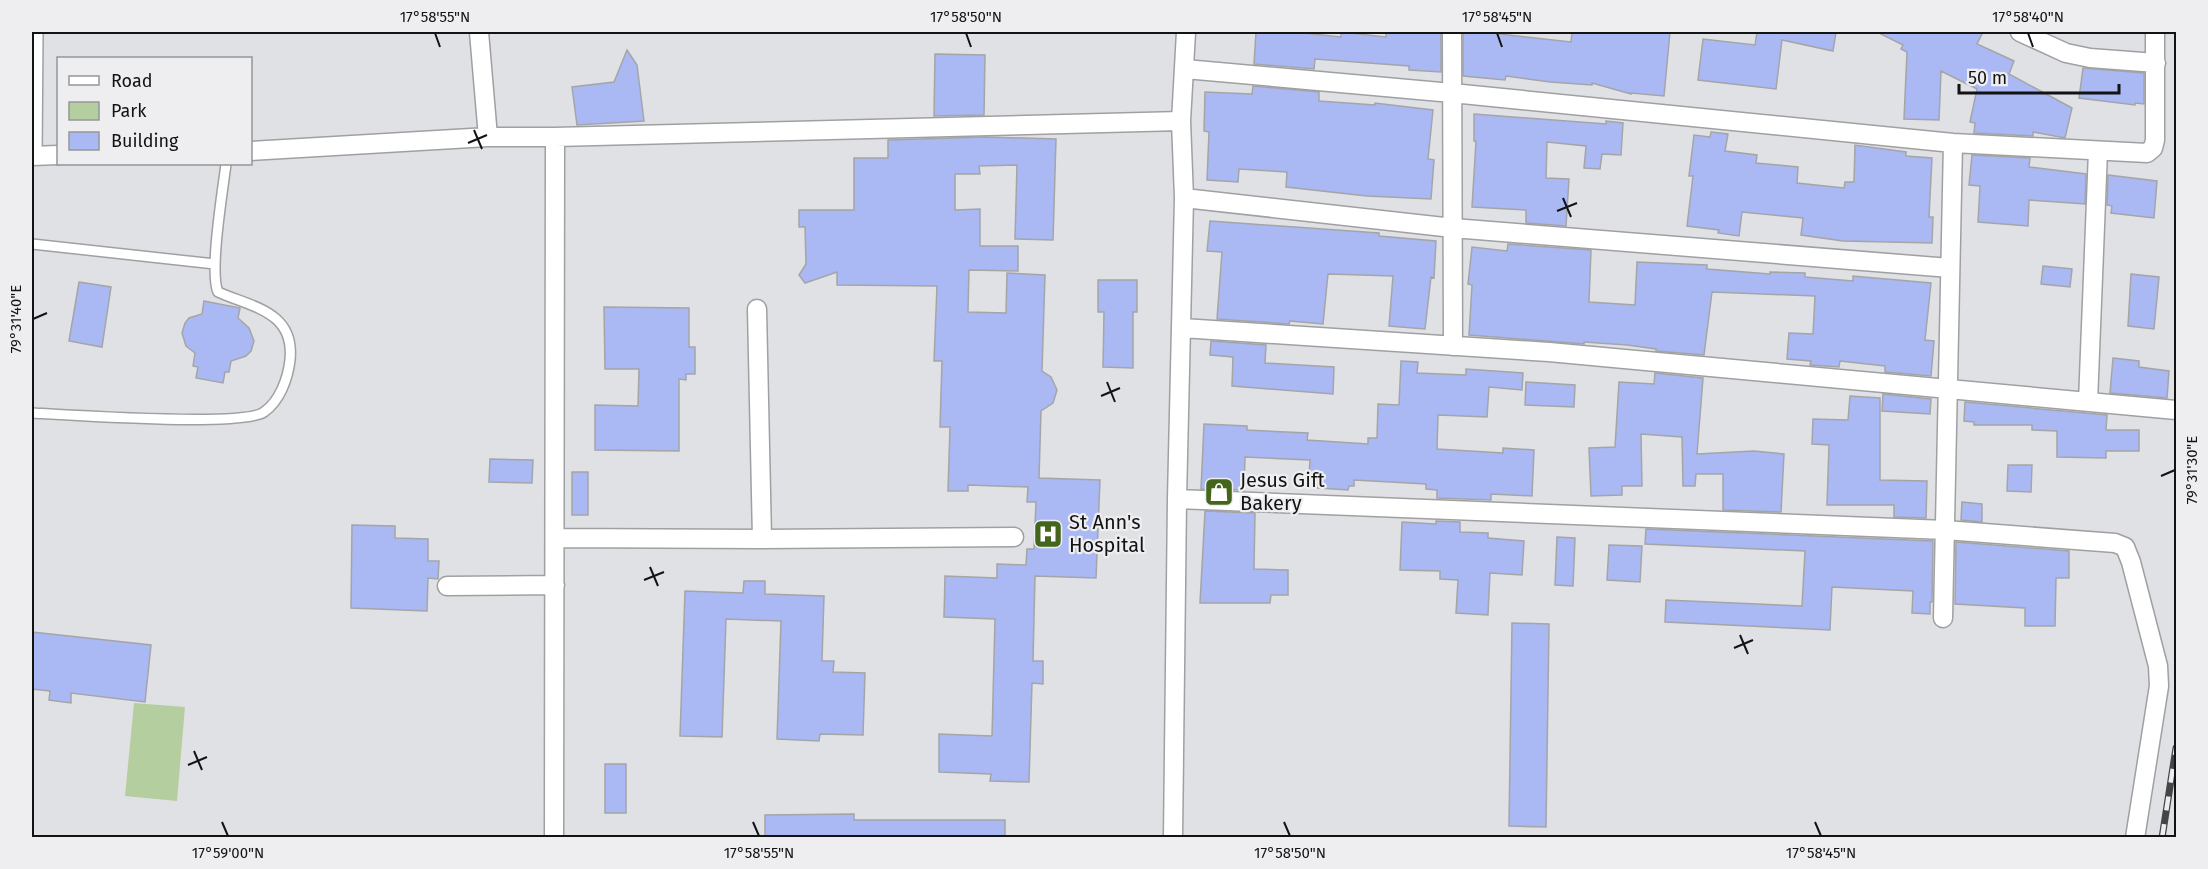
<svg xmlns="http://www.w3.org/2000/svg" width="2208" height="869" viewBox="0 0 2208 869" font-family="'Fira Sans',sans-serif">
  <rect width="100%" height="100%" fill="#e0e1e4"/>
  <path fill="#b5ce9f" d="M134,703L185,707L177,801L125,796Z"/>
  <path fill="#aab8f3" stroke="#a4a5a8" stroke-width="1.5" d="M1256,32H1294L1341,37V32L1386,37V32H1441V72L1409,70V66L1315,59L1314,69L1254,64Z
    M1463,32L1491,33L1571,42L1572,32H1670L1664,96L1631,93V94L1592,83V85L1550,82L1506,76L1505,80L1463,76Z
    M1757,32H1836L1833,51L1782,40L1776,89L1698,80L1703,39L1755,45Z
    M1877,32H1983L1977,44L2014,61L2009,74L2072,108L2065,138L2033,132V136L1974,133L1975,123L1970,122L1977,89L1941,71L1939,120L1904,119L1907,52L1901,49L1903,45Z
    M627,50L637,65L644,121L577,125L572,87L614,82Z
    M935,54L985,55L984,115L934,116Z
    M2083,68L2144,73V104L2135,103V105L2079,98Z
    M1253,86L1319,92V101L1375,105V103L1433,110L1428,159L1434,160L1431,199L1367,196L1286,187L1287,172L1239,169L1238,182L1207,180L1209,132L1204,131L1205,92L1252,94Z
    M1474,114L1606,124V121L1623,123L1621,155L1602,154L1600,169L1584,168L1586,146L1547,142L1546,178L1569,179L1566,226L1526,223V210L1472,207L1476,141H1474Z
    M1711,132L1728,134L1725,151L1757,155L1756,163L1798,167L1797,183L1844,188L1845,182H1854L1855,145L1906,152V156L1932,158L1929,217H1933L1932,243L1843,241L1801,235L1803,218L1742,212L1739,236L1718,233L1719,230L1687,226L1693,176H1689L1694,135L1710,137Z
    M985,137L1056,139L1053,240L1015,239L1017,165L979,166L980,174H955V210L980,209V246H1018V271L969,270L968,312L1006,313L1007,273L1045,275L1042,371L1051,377L1057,390L1053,403L1041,411L1039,478L1100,480L1096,578L1035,576L1033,661H1043V684L1032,683L1029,782L990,781L991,774L939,772V734L992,736L995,619L944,617L945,576L997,578V564L1026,565L1027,549H1034L1036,502H1027L1028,487L968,485V491H948L950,427H940L942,361H934L937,286L837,285V272L805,283L799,275L806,264L805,227H799V210H854V158H888V140Z
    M1972,155L2030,158L2029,167L2086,174L2085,204L2029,200L2028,226L1978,222L1980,186L1969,185Z
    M2108,175L2157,181L2154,218L2111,213L2112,206L2107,205Z
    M1210,221L1379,233V236L1436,241L1434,278L1431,277L1425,329L1389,326L1393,276L1328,274L1323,324L1290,321L1289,324L1217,319L1222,252L1207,251Z
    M1508,244L1591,250L1589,302L1635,305L1637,262L1707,265V269L1770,274V272L1805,273V277L1853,281V276L1931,283L1925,340L1934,341L1931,376L1885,372V366L1840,361L1839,367L1810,365L1811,361L1787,359L1789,333L1813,334L1815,296L1712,292L1704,355L1656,351V349L1627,345L1584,342V344L1469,335L1472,285L1468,284L1472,247L1507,251Z
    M2043,266L2072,269L2070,287L2041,284Z
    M2131,274L2159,277L2154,329L2128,326Z
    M1098,280H1137V312H1133V368L1103,367L1104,312H1098Z
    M79,282L111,287L102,347L69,341Z
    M204,301L240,308L238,318L249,328L254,341L251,351L246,356L231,361L229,372H225L223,383L196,378L198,367L193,366L195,353L186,346L182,333L185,323L189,318L202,314Z
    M604,307L689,308V347H695V374H686V380L679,379V451L595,450V405L638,406L639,369H605Z
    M1211,341L1266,345L1265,363L1334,367L1333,394L1232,386L1233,357L1210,355Z
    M2113,358L2139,361V367L2169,371L2167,398L2110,393Z
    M1401,361L1418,362L1417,373L1466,375V369L1523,373L1522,390L1489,387L1487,417L1438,415L1437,449L1503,453V448L1534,450L1532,496L1491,494V500L1437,498V490L1426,489V484L1354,480V486H1349L1348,490L1318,488L1314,487L1315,475H1309L1310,460L1245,457L1244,490L1201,489L1204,424L1247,426V430L1308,433L1307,440L1368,444V438H1377L1378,404L1399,405Z
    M1655,373L1703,378L1697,454L1754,451L1784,454L1781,512L1723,510V474H1696L1695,486H1683L1682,437L1641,434L1642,486H1622V495L1591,496L1589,448L1615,447L1619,382L1654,384Z
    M1526,382L1575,385L1574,407L1525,405Z
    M1883,394L1931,399L1930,414L1882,411Z
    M1850,396L1880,398V480L1927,481L1926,518L1894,517V505H1827L1829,445L1812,444L1813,419L1848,420Z
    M1965,402L2107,415L2106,430H2139V451H2106V458L2057,457V431L2032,430V425H1974V422L1964,421Z
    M490,459L533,460L532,483L489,482Z
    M2008,465H2032L2031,492L2007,491Z
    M572,472H588V515H572Z
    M1962,502L1982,504V522L1961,520Z
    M1205,511L1255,513L1254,569L1288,570V595H1271L1270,603H1200Z
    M1436,521L1460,522V532L1488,533V538L1524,541L1522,575L1490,573L1488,615L1456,613L1458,580L1440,579V571L1400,570L1402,522L1436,524Z
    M352,525L395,526V538L428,539V561H439L438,579L428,578L427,611L351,608Z
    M1646,529L1933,541L1932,602H1930V614L1912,613L1913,591L1832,587L1830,630L1665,622L1666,600L1802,606L1805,551L1645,544Z
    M1557,537L1575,538L1573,586L1555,585Z
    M1956,542L2069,551V578H2056L2055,626H2025V608L1955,604Z
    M1609,545L1642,546L1640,582L1607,580Z
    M744,581H765V594L824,596L822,661H834L833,672L865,673L863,735L820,734L819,741L777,739L781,621L726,619L722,737L680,736L685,591L743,593Z
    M1512,623L1549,624L1546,827L1509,826Z
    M32,632L151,645L145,702L71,693V703L49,700L50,691L32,689Z
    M605,764H626V813H605Z
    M854,814V820H1005V837H765V815Z"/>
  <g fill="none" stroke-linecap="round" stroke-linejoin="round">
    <g stroke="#9fa0a2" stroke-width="12">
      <path id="service" d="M37,156L38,32
        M32,244L215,264
        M32,413C67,415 245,427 264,412C280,401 288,378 290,360C295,311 251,307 218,292C209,272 223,189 226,164"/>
    </g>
    <g stroke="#9fa0a2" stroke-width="21">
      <path id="minor" d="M479,32L488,137
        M1452,32L1453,346
        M2020,32L2066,53L2090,58L2156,63
        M1185,69L1452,93L1953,143L2147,153L2153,148L2155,140V32
        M555,137L1181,121
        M250,151L488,137H555L554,838
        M32,156L58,155
        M1184,198L1453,228L1950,268
        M1182,328L1549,352L2176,410
        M2088,402L2098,151
        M1177,499L1945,530L2115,543L2125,547L2131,562L2158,666L2159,686L2135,838
        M555,538L762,539L757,309
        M762,539L1014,537
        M447,586L555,585
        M1943,618L1953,143
        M1173,838L1177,499L1184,198L1181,121L1186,32"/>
    </g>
    <use href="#service" stroke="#fff" stroke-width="9"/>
    <use href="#minor" stroke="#fff" stroke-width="18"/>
    <g stroke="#444547" stroke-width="7">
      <path id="rail" d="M2162,838L2176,748"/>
    </g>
    <use href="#rail" stroke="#eeeef1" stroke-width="4.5" stroke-dasharray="14" stroke-linecap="butt"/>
  </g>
  <path fill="none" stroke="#121314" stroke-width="2" d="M435,33L440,47M966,33L971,47M1497,33L1502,47M2028,33L2033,47M474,130L482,149M468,143L487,135M1563,198L1571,217M1557,211L1577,203M33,319L47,313M1107,382L1115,402M1101,396L1120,388M2161,476L2175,470M650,567L658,586M644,580L664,572M1740,635L1748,654M1734,648L1753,640M194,751L202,770M188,765L207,757M222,822L228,836M753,822L759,836M1284,822L1290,836M1815,822L1821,836"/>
  <defs>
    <g id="shop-square" transform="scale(1.5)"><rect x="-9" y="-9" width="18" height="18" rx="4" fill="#43651c" stroke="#eeeef1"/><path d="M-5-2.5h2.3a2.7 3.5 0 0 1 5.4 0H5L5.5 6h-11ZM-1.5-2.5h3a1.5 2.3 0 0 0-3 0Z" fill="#fff"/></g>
    <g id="hospital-square" transform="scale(1.5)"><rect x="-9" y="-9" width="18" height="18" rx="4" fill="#43651c" stroke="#eeeef1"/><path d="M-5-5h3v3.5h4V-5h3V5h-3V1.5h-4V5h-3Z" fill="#fff"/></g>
  </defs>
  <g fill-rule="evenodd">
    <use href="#shop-square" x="1219" y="492"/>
    <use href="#hospital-square" x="1048" y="534"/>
  </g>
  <g text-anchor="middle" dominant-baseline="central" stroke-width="4.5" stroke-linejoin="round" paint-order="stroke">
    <g font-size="20" fill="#121314" stroke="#eeeef1" text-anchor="start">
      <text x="1240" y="480">Jesus Gift<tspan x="1240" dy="23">Bakery</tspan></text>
      <text x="1069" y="522">St Ann's<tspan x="1069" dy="23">Hospital</tspan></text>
    </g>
  </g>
  <rect width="2208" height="869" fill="none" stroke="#eeeef1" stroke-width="66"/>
  <rect x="57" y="57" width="195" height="108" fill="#eeeef1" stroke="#969699" stroke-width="1.5"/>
  <rect x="69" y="76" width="30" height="9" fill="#ffffff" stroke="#969699" stroke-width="1.5"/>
  <text x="111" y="87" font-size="18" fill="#121314">Road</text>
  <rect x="69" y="102" width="30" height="18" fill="#b5ce9f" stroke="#969699" stroke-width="1.5"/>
  <text x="111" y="117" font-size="18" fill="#121314">Park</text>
  <rect x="69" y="132" width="30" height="18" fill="#aab8f3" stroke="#969699" stroke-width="1.5"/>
  <text x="111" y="147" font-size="18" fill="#121314">Building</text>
  <path d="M1959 84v9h160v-9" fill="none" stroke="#121314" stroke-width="3"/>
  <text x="1968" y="84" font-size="18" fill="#121314" stroke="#eeeef1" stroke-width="4.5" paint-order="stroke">50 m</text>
  <rect x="33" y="33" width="2142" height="803" fill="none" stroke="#121314" stroke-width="2"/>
  <g font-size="15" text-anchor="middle" fill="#121314">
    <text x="435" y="22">17°58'55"N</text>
    <text x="966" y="22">17°58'50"N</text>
    <text x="1497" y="22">17°58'45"N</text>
    <text x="2028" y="22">17°58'40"N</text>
    <text transform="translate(16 319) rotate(-90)" y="5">79°31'40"E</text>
    <text transform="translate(2192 470) rotate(-90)" y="5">79°31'30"E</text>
    <text x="228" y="858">17°59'00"N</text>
    <text x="759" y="858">17°58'55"N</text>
    <text x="1290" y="858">17°58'50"N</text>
    <text x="1821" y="858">17°58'45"N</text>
  </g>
</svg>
